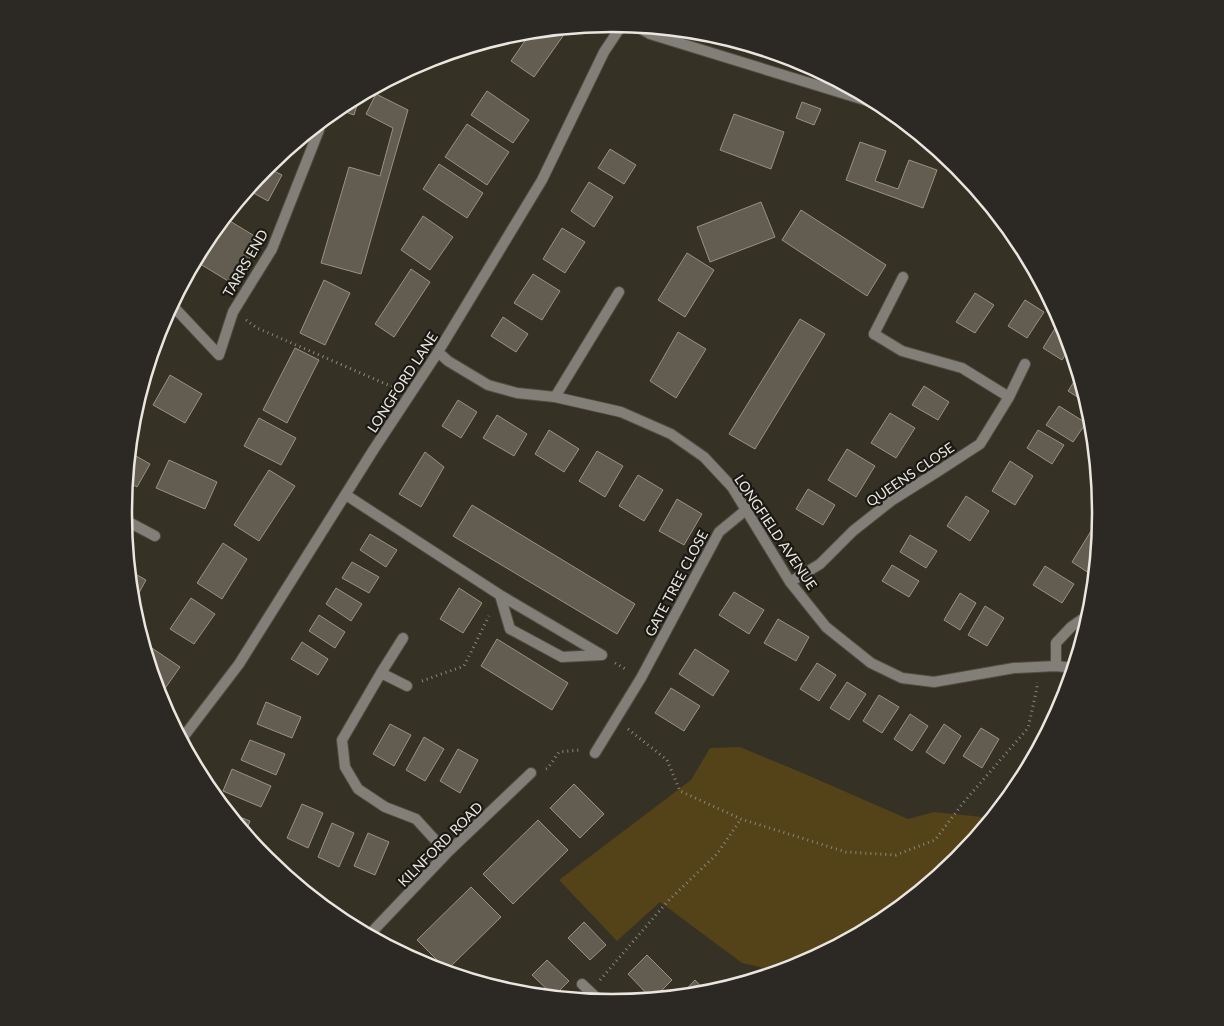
<svg xmlns="http://www.w3.org/2000/svg" width="1224" height="1026" viewBox="0 0 1224 1026" font-family="Lato,sans-serif">
  <rect width="100%" height="100%" fill="#363125"/>
  <path fill="#544218" d="M740,747L805,774L908,819L934,812L992,818L958,859L884,920L799,965L778,971L742,963L660,902L617,941L559,880L691,780L710,748Z"/>
  <path fill="#635c50" stroke="#989184" d="M554,29L563,36L534,77L511,61L531,32Z
    M487,91L529,120L513,143L471,115Z
    M376,94L408,110L361,274L321,263L349,167L380,176L393,128L366,114Z
    M360,95L354,115L337,109L340,106Z
    M802,102L821,109L814,125L796,118Z
    M734,114L784,132L771,169L720,150Z
    M467,124L509,152L487,185L445,157Z
    M860,142L886,151L875,181L898,189L909,160L937,170L923,208L846,180Z
    M610,149L636,165L624,184L598,168Z
    M439,164L483,193L467,218L423,189Z
    M266,167L282,175L268,201L248,190Z
    M589,182L613,197L594,227L571,211Z
    M761,202L775,237L710,262L697,227Z
    M801,210L886,265L867,296L782,240Z
    M423,216L453,237L430,270L401,250Z
    M225,218L261,240L233,284L197,262Z
    M562,228L585,242L565,273L543,259Z
    M687,253L714,270L685,317L658,300Z
    M411,269L430,282L394,337L375,324Z
    M533,274L560,291L542,320L514,303Z
    M324,280L350,293L325,345L300,333Z
    M975,293L994,305L975,333L956,322Z
    M1025,300L1044,312L1027,338L1008,326Z
    M503,317L528,334L516,352L491,336Z
    M800,319L825,334L755,449L729,434Z
    M1059,322L1064,326L1070,347L1062,360L1043,348Z
    M678,332L706,349L676,398L650,381Z
    M155,341L161,344L148,367Z
    M295,348L319,360L287,423L263,410Z
    M1079,374L1087,403L1068,391Z
    M170,375L202,394L185,423L153,405Z
    M924,386L949,402L938,420L912,405Z
    M458,400L477,412L461,438L442,426Z
    M1059,406L1086,423L1073,442L1046,425Z
    M890,413L915,428L896,458L871,443Z
    M497,415L527,434L514,456L483,438Z
    M259,418L296,438L281,465L244,446Z
    M549,430L579,449L564,472L535,454Z
    M1038,430L1064,445L1052,464L1027,448Z
    M847,449L875,466L856,497L828,480Z
    M597,451L623,466L605,497L579,481Z
    M129,452L150,464L137,487L126,481Z
    M425,452L444,467L421,507L399,494Z
    M169,460L217,482L205,509L156,488Z
    M1010,461L1033,476L1015,505L992,491Z
    M269,470L295,486L259,541L234,525Z
    M638,475L663,490L644,521L619,506Z
    M808,489L835,505L823,525L796,509Z
    M966,496L989,511L970,541L947,526Z
    M677,499L702,514L684,545L659,531Z
    M472,505L635,604L617,634L453,536Z
    M1091,531L1099,537L1095,577L1072,562Z
    M370,534L397,550L386,567L360,550Z
    M910,535L937,551L926,568L900,552Z
    M223,543L247,559L222,599L197,583Z
    M352,562L379,577L369,593L342,578Z
    M892,565L919,581L909,597L882,581Z
    M1045,566L1074,584L1062,603L1033,585Z
    M128,570L146,580L133,604L132,603Z
    M336,588L362,604L351,621L326,604Z
    M459,588L482,603L463,633L440,619Z
    M734,592L764,610L749,634L719,615Z
    M960,593L976,603L960,630L944,620Z
    M191,598L215,614L194,644L170,629Z
    M985,606L1004,618L987,646L968,635Z
    M319,615L345,632L335,648L309,631Z
    M778,619L809,637L796,661L764,643Z
    M497,639L568,683L552,710L481,666Z
    M302,642L328,659L318,675L291,659Z
    M149,646L180,667L159,697L145,652Z
    M695,649L729,671L713,696L679,674Z
    M817,663L836,675L819,701L800,689Z
    M847,682L866,694L849,720L830,708Z
    M671,688L700,706L684,731L655,713Z
    M879,695L899,707L882,733L863,721Z
    M266,702L301,717L292,738L257,724Z
    M910,714L928,726L912,751L894,739Z
    M390,724L411,735L394,766L373,754Z
    M944,724L961,736L944,764L926,752Z
    M981,728L999,739L982,768L963,756Z
    M424,737L444,749L425,781L406,770Z
    M250,740L285,754L276,775L241,760Z
    M458,749L478,760L460,793L440,781Z
    M232,769L271,786L261,807L223,791Z
    M574,784L604,814L580,838L550,808Z
    M302,804L323,813L308,848L287,838Z
    M227,812L250,821L245,833Z
    M538,820L568,850L513,904L483,874Z
    M332,823L354,833L339,867L318,857Z
    M368,833L389,842L375,875L354,866Z
    M471,887L501,917L447,970L417,940Z
    M584,922L606,945L590,960L568,938Z
    M647,955L672,980L654,998H651L628,974Z
    M547,960L569,981L554,996L532,975Z
    M695,980L707,993L680,996Z"/>
  <g fill="none" stroke-linecap="round" stroke-linejoin="round">
    <g stroke="#534e43" stroke-width="12">
      <path id="lane" d="M874,334L903,277
        M555,397L619,292"/>
    </g>
    <g stroke="#534e43" stroke-width="12">
      <path id="street" d="M636,26L650,34L881,105
        M171,304L219,355L233,312L272,249L319,130
        M874,334L902,351L962,368L1009,397
        M438,352L448,361L488,385L517,393L555,397L621,412L671,434L704,457L732,487L790,582L826,627L871,663L902,678L934,682L1014,668L1056,666V643L1071,627L1091,613
        M346,495L500,595L602,655
        M123,519L155,536
        M790,582L820,564L853,531L891,501L937,472L980,444L1009,397L1025,364
        M500,595L510,629L562,657L601,655
        M403,638L381,673L342,740L345,767L358,789L385,807L416,819L447,853
        M1056,666L1074,668
        M381,673L407,686
        M181,740L239,664L374,449L438,352L542,180L604,52L622,25
        M595,753L641,678L719,532L747,509
        M369,935L447,853L531,773
        M582,984L600,1001"/>
    </g>
    <path stroke="#8c877e" stroke-width="3" stroke-dasharray="1 4" stroke-linecap="butt" d="M246,320L257,328L395,388
      M615,663L627,670
      M422,681L464,666L489,616
      M628,729L667,760L680,791L741,819L846,852L896,855L935,840L963,803L1028,728L1037,688V682
      M546,769L548,768L559,752L579,750
      M600,980L668,901L717,854L741,819"/>
    <use href="#lane" stroke="#827f79" stroke-width="10"/>
    <use href="#street" stroke="#827f79" stroke-width="10"/>
  </g>
  <g text-anchor="middle" dominant-baseline="central" stroke-width="4.5" stroke-linejoin="round" paint-order="stroke">
    <g font-size="14" fill="#eae6df" stroke="#1b1914">
      <text transform="translate(245 263) rotate(-60)">TARRS END</text>
      <text transform="translate(402 382) rotate(-57)">LONGFORD LANE</text>
      <text transform="translate(910 474) rotate(-34)">QUEENS CLOSE</text>
      <text transform="translate(776 532) rotate(56)">LONGFIELD AVENUE</text>
      <text transform="translate(676 583) rotate(-62)">GATE TREE CLOSE</text>
      <text transform="translate(440 844) rotate(-45)">KILNFORD ROAD</text>
    </g>
  </g>
  <path d="M0 0H1224V1026H0ZM612 32H612A480 480 0 0 1 1092 512V514A480 480 0 0 1 612 994H612A480 480 0 0 1 132 514V512A480 480 0 0 1 612 32Z" fill="#2c2924" fill-rule="evenodd"/>
  <path fill="none" stroke="#eae6df" stroke-width="2.5" d="M612 32H612A480 480 0 0 1 1092 512V514A480 480 0 0 1 612 994H612A480 480 0 0 1 132 514V512A480 480 0 0 1 612 32Z"/>
</svg>
